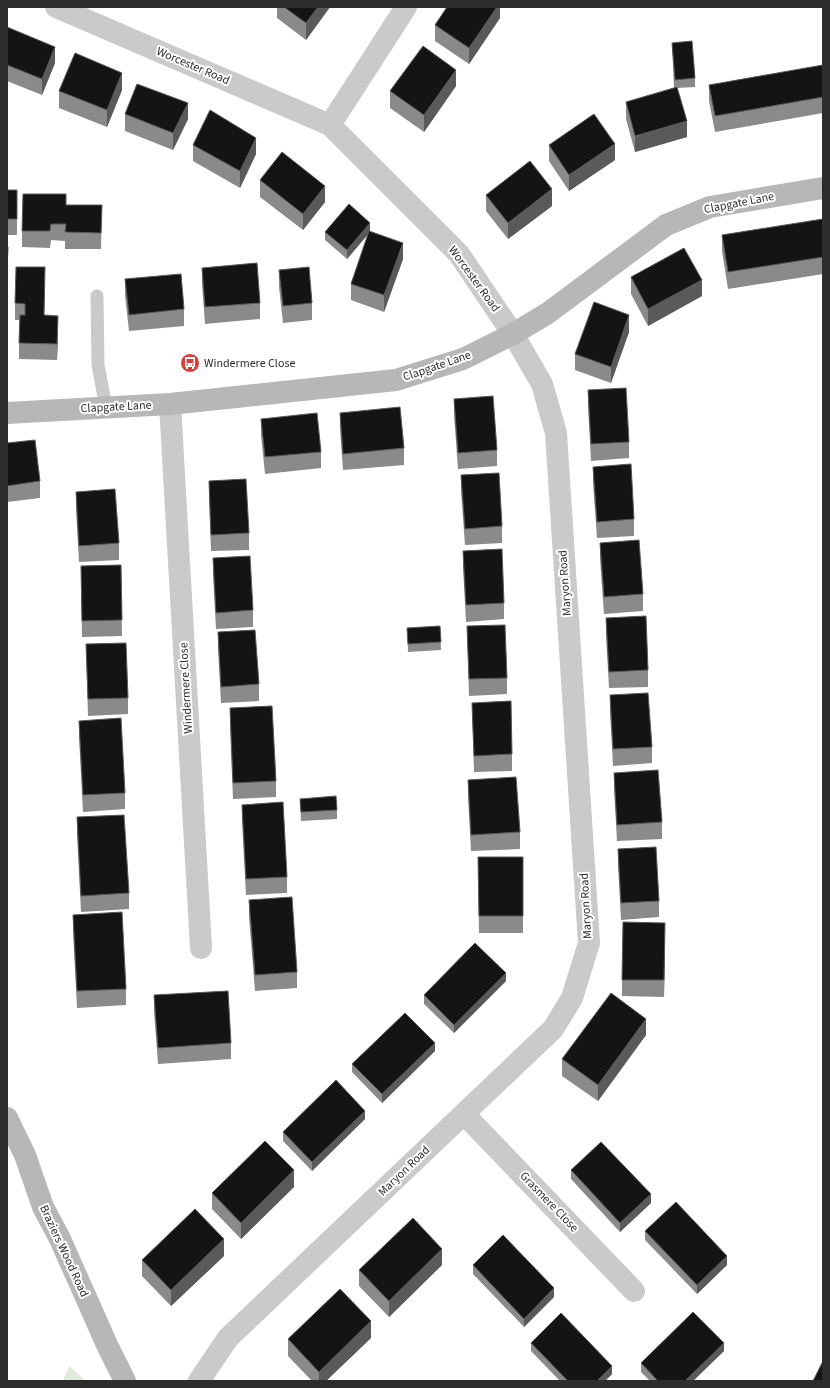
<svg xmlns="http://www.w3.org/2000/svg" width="830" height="1388" viewBox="0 0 830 1388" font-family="'Source Sans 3',sans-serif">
  <rect width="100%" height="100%" fill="#fff"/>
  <path fill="#e2eadc" d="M69,1366L86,1381H63Z"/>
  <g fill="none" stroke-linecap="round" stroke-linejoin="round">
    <path stroke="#cacaca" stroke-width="13" d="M97,296L98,365L106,407"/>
    <path stroke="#cacaca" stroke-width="22" d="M56,7L330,125L459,254L513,334L542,384L556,433L589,943L572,998L553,1029L228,1338L199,1381
      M330,125L406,7
      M170,404L201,948
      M464,1114L634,1291"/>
    <path stroke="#b7b7b7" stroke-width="22" d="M7,413L170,404L396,380L463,359L513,334L548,313L666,225L710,207L823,188
      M7,1118L25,1155L43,1207L60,1239L108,1347L125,1381"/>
  </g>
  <path fill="#8a8a8a" d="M277,7H330L306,40L277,18Z
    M500,7V18L469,64L435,41V25Z
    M7,27L55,63L42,95L7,81Z
    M672,43L695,78V87L677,88L687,137L635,152L626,119V102L674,88Z
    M823,65V113L715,132L709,101V85Z
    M456,86L424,132L390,108V91Z
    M122,90L107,127L59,108V91Z
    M125,114L188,119L173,150L125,131Z
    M193,145L256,154L240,188L193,161Z
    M549,145L615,160L569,191L549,161Z
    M260,180L325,202L303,230L260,197Z
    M7,190H17V235H7Z
    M486,195L552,206L508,239L486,211Z
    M66,205H102L101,249H65V241L51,240L50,248L22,247V231Z
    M823,219V274L728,289L722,251V235Z
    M370,231L403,259L384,312L351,300V284L369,233L347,259L325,240V232Z
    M202,268L260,303V319L205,324L202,284Z
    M279,270L312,303V320L283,323L279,287Z
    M631,277L702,296L648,326L631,294Z
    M125,279L184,309V326L129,331L125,295Z
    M45,283L44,315L58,332L57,360L19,359V320H15V303Z
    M629,332L611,383L575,370V354Z
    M588,390L629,442V458L591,461L588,406Z
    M454,399L497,450V466L458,469L454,415Z
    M340,413L404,448V465L343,470L340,429Z
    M261,419L321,452V468L265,474L261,435Z
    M7,443L40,481V498L7,502Z
    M593,467L634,519V536L597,538L593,483Z
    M461,475L502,526V543L465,545L461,491Z
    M209,481L249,533V550L211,551L209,497Z
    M76,492L119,543V560L79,562L76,509Z
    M600,543L643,594V611L604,614L600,559Z
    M463,551L504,603V619L466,622L463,568Z
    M213,558L253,610V627L216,629L213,574Z
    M121,565L122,636L82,637L81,566Z
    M606,618L648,670V687L609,688L606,635Z
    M440,626L441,650L408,652L407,628Z
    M467,626L507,678V694L469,696Z
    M218,632L259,684V701L221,703L218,648Z
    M86,644L128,698V714L88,716Z
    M610,695L652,747V763L613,766L610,711Z
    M472,703L512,754V771L474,772Z
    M230,708L276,781V797L233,799L230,725Z
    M79,721L125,793V809L83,812L79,737Z
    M614,773L662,822V839L617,841L614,789Z
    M468,780L520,832V849L471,851L468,796Z
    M300,799L337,810V819L301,821Z
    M242,805L287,877V893L246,895L242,821Z
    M77,817L129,893V909L81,912L77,834Z
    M618,849L659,901V917L621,920L618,865Z
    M478,857H523V933H479Z
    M249,900L297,972V988L255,991L249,917Z
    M73,915L126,989V1005L77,1008L73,931Z
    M665,939L664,997L622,996V980Z
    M506,981L454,1033L424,1004V995Z
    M154,995L231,1043V1059L158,1064L154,1011Z
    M646,1035L598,1101L562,1076V1059Z
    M435,1051L382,1103L352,1072V1064Z
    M365,1119L312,1171L283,1141V1132Z
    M571,1170L651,1203L620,1232L571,1179Z
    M294,1187L241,1239L212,1209V1193Z
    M645,1231L727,1265L697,1294L645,1240Z
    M224,1256L171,1306L142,1276V1260Z
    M442,1265L389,1317L359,1286V1270Z
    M473,1265L554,1297L524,1327L473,1274Z
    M371,1338L326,1381H312L288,1356V1339Z
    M531,1343L612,1374L605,1381H560L531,1351Z
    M724,1351L693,1381H650L641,1372V1363Z"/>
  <path fill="#5a5a5a" d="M318,7H330L306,40V23Z
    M497,7H500V18L469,64V48Z
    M55,47V63L42,95V79Z
    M456,70V86L424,132V115Z
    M122,73V90L107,127V110Z
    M188,103V119L173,150V133Z
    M687,121V137L635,152V136Z
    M256,138V154L240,188V171Z
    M615,144V160L569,191V175Z
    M325,186V202L303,230V214Z
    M552,189V206L508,239V223Z
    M370,223V232L347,259V250Z
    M403,243V259L384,312V295Z
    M8,247V255L7,279V270Z
    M702,280V296L648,326V309Z
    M629,315V332L611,383V367Z
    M58,316V332L57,360V344Z
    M665,923V939L664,997V980Z
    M506,973V981L454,1033V1025Z
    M646,1019V1035L598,1101V1085Z
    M435,1043V1051L382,1103V1094Z
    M365,1111V1119L312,1171V1162Z
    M294,1170V1187L241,1239V1223Z
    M651,1194V1203L620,1232V1223Z
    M224,1239V1256L171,1306V1290Z
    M442,1249V1265L389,1317V1301Z
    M727,1256V1265L697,1294V1285Z
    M554,1288V1297L524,1327V1319Z
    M371,1321V1338L326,1381H319V1372Z
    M724,1343V1351L693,1381H685Z
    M612,1366V1374L605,1381H597Z"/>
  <path fill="#141414" stroke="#5a5a5a" d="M284,7H318L306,23Z
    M447,7H497L469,48L435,25Z
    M7,27L55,47L42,79L7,65Z
    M692,41L695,78L675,80L672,43Z
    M423,46L456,70L424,115L390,91Z
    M75,53L122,73L107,110L59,91Z
    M823,65V97L715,116L709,85Z
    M137,84L188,103L173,133L125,114Z
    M677,87L687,121L635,136L626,102Z
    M210,110L256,138L240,171L193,145Z
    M594,114L615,144L569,175L549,145Z
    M282,152L325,186L303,214L260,180Z
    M530,161L552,189L508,223L486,195Z
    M7,190H17V219H7Z
    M23,194H66V205H102L101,233L65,232L66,224H51L50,231H22Z
    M349,204L370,223L347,250L325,232Z
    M823,219V257L728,272L722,235Z
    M369,231L403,243L384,295L351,284Z
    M7,247H8L7,270Z
    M684,248L702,280L648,309L631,277Z
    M257,263L260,303L205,307L202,268Z
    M16,267H45L44,315L58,316L57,344L19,343L20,315H25V304L15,303Z
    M309,267L312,303L283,306L279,270Z
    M181,274L184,309L129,315L125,279Z
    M594,302L629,315L611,367L575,354Z
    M626,388L629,442L591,444L588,390Z
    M493,396L497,450L458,453L454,399Z
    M400,407L404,448L343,454L340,413Z
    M317,413L321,452L265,457L261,419Z
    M35,440L40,481L7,486V443Z
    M631,464L634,519L597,522L593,467Z
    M499,473L502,526L465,529L461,475Z
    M246,479L249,533L211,535L209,481Z
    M115,489L119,543L79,546L76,492Z
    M639,540L643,594L604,597L600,543Z
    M502,549L504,603L466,605L463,551Z
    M250,556L253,610L216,613L213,558Z
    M121,565L122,620L82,621L81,566Z
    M646,616L648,670L609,672L606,618Z
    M505,625L507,678L469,679L467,626Z
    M440,626L441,642L408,644L407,628Z
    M255,630L259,684L221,687L218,632Z
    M126,643L128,698L88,699L86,644Z
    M648,693L652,747L613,749L610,695Z
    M511,701L512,754L474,756L472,703Z
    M272,706L276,781L233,783L230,708Z
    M121,718L125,793L83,795L79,721Z
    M658,770L662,822L617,825L614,773Z
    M516,777L520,832L471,835L468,780Z
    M336,796L337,810L301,812L300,799Z
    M283,802L287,877L246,879L242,805Z
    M124,815L129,893L81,896L77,817Z
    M656,847L659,901L621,903L618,849Z
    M478,857H523V916H479Z
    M292,897L297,972L255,975L249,900Z
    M122,912L126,989L77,991L73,915Z
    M623,922L665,923L664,980H622Z
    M475,943L506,973L454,1025L424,995Z
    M228,991L231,1043L158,1048L154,995Z
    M611,993L646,1019L598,1085L562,1059Z
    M405,1013L435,1043L382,1094L352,1064Z
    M336,1080L365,1111L312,1162L283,1132Z
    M265,1141L294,1170L241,1223L212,1193Z
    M601,1142L651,1194L620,1223L571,1170Z
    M676,1202L727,1256L697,1285L645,1231Z
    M195,1209L224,1239L171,1290L142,1260Z
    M413,1218L442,1249L389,1301L359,1270Z
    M503,1235L554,1288L524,1319L473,1265Z
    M340,1289L371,1321L319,1372L288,1339Z
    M693,1312L724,1343L685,1381H658L641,1363Z
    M561,1313L612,1366L597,1381H568L531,1343Z
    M823,1361V1381H813Z"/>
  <defs>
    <g id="bus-disc" transform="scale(1)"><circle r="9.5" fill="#d93f3a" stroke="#fff"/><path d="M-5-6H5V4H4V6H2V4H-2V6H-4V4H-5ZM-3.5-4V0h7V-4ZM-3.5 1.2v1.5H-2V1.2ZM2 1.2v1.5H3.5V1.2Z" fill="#fff"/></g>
  </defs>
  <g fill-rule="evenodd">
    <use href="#bus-disc" x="190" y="363"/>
  </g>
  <g text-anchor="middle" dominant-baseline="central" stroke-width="4" stroke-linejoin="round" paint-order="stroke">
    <g font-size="12" fill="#2d2d2d" stroke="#fff">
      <text transform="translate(193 66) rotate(23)">Worcester Road</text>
      <text transform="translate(739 203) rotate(-11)">Clapgate Lane</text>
      <text transform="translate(474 279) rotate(54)">Worcester Road</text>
      <text transform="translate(437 366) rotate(-19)">Clapgate Lane</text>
      <text transform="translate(116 407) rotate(-3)">Clapgate Lane</text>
      <text transform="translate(565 583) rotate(-94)">Maryon Road</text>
      <text transform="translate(186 688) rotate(-93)">Windermere Close</text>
      <text transform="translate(586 906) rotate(-93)">Maryon Road</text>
      <text transform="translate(404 1171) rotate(-44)">Maryon Road</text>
      <text transform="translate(549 1202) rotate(46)">Grasmere Close</text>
      <text transform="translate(64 1251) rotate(65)">Braziers Wood Road</text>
    </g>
    <g font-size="12" fill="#2d2d2d" stroke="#fff" text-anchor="start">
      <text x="204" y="363">Windermere Close</text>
    </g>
  </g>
  <rect width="830" height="1388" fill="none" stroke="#2d2d2d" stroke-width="16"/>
</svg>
